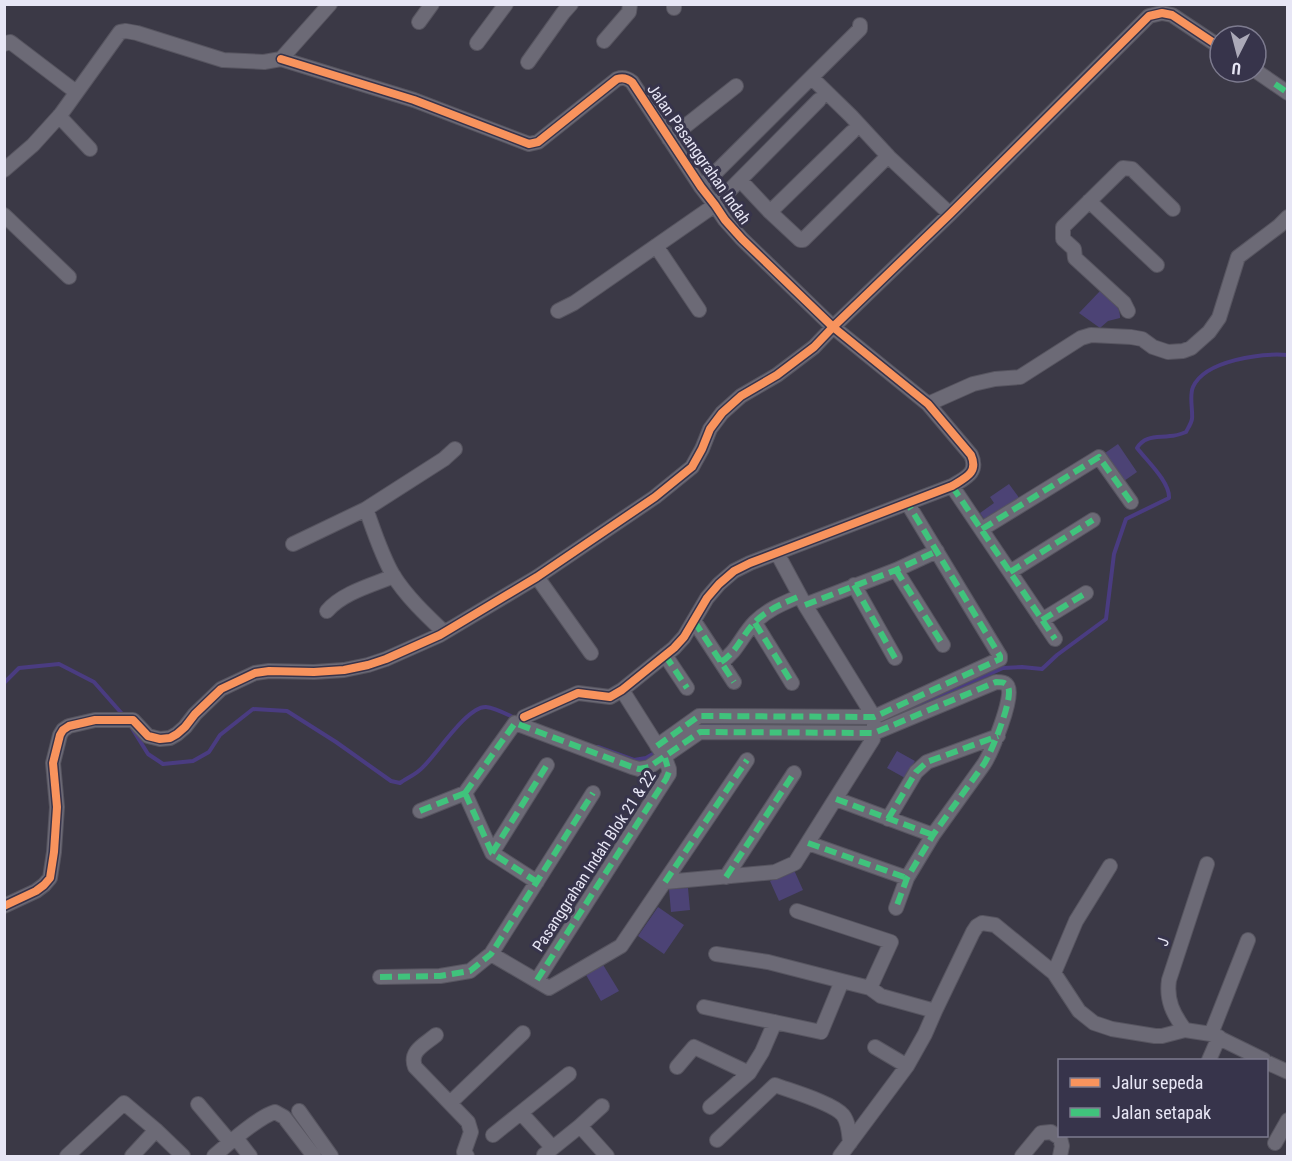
<svg xmlns="http://www.w3.org/2000/svg" width="1292" height="1161" viewBox="0 0 1292 1161" font-family="'Roboto Condensed',sans-serif">
  <rect width="100%" height="100%" fill="#3b3946"/>
  <path fill="#4c4375" d="M1100,291C1109,299 1121,305 1120,318L1108,321L1100,328L1079,313Z
    M1118,444L1137,472L1124,481L1105,453Z
    M1009,484L1020,499L986,522L980,513L994,503L990,497Z
    M897,751L915,761L905,778L887,768Z
    M794,870L803,890L779,901L770,881Z
    M688,888L690,910L671,912L669,889Z
    M658,907L684,925L664,954L638,936Z
    M602,963L619,991L601,1001L585,973Z"/>
  <g fill="none" stroke-linecap="round" stroke-linejoin="round">
    <path stroke="#4a3c81" stroke-width="4" d="M4,683L19,668L59,664L94,682L124,716
      M130,725L148,754L163,764L193,761L209,752L220,735L253,709L287,711L336,742L391,781L400,783C407,778 417,774 423,767C437,754 467,706 486,707C496,708 508,715 517,719
      M695,728L699,724H705L867,726L881,722L1003,668L1022,667L1042,669L1057,655L1106,619L1114,554L1126,519L1169,498C1170,482 1147,461 1137,448C1145,435 1158,438 1170,436C1176,436 1181,434 1186,432C1188,428 1191,424 1192,419C1193,409 1189,396 1193,387C1205,360 1262,353 1288,355
      M598,747L634,760L646,758L658,751"/>
    <g stroke="#575560" stroke-width="16">
      <path id="minor" d="M674,8V4
        M419,22L432,4
        M604,41L629,12L630,4
        M477,43L506,4
        M4,44L10,42L13,44L76,92
        M281,59L414,100L529,144L538,142L617,79C623,77 627,78 632,82L701,187L715,205L725,220L742,239L833,327L928,404L971,455C979,473 965,478 952,486L750,563L734,571L719,584L707,598L684,637L674,648L622,690L610,697L578,693L524,717
        M528,62L563,13L571,4
        M1256,71L1288,93
        M812,78L851,116L889,157L950,214
        M59,116L90,149
        M669,139L736,86
        M4,170L33,145L61,114L120,32L126,31L137,33L223,60L264,62L281,59L330,4
        M740,180L770,212L800,240H803L883,161
        M701,187L860,29V25
        M1089,201L1157,265
        M770,212L852,132
        M4,215L69,277
        M656,246L699,310
        M558,311L574,303L600,285L715,205L819,100
        M1128,311L1124,303L1075,258L1074,249L1063,239V227L1123,168L1132,169L1173,209
        M928,404L973,384L995,379L1020,377L1081,338L1091,335L1131,337L1142,339L1153,347L1168,352L1183,351L1191,348L1209,332L1219,318L1238,257L1279,226L1288,217
        M952,486L1055,639
        M366,509L444,459L455,449
        M982,529L1099,457L1131,502
        M293,544L366,509C374,531 381,554 393,575C406,596 426,615 444,632
        M777,553L805,605L874,717
        M896,570L943,645
        M1010,572L1093,520
        M537,577L591,653
        M854,585L895,658
        M805,605L896,570L937,551
        M327,611C342,593 372,585 394,576
        M1042,620L1086,593
        M694,621L734,682
        M755,623L792,683
        M665,655L687,688
        M721,662C737,652 742,635 755,622C768,609 784,603 800,596
        M657,746L699,716H702L874,717L1000,659V656L908,504
        M465,793L515,723L632,767L639,769L649,767L700,732L874,733L996,682C1001,682 1006,682 1008,687C1014,698 991,753 984,764L933,835L907,878L896,908
        M465,793L492,853L537,882
        M836,799L933,835
        M420,811L465,793
        M888,819L916,772L927,762L998,736
        M808,843L907,878
        M492,853L547,765
        M726,877L794,773
        M665,882L775,872L795,863L873,739L874,725
        M4,906L36,891L44,885L50,878L54,852L57,807L53,763L60,735L63,730L69,726L95,720H133L148,736L160,739L170,738L177,734L185,727L195,714L221,689L255,673L269,671L314,672L344,670L368,665L386,659L440,635L537,577L655,497L692,467L702,449L710,429L722,413L741,396L777,375L814,347L833,327L950,214L1149,16L1162,13L1172,15L1220,47
        M797,911L891,942L870,988
        M491,954L549,988L621,946L747,760
        M716,954L768,962L842,981L870,988L881,996L935,1011
        M1054,973L1076,921L1110,866
        M380,977L440,976L470,971L491,954L593,793
        M537,980L669,774V769L665,758L622,690
        M704,1007L821,1032L842,981
        M1185,1030C1173,1014 1166,1000 1169,980L1207,864
        M1211,1034L1248,940
        M436,1035C424,1045 409,1051 415,1067L468,1122L471,1132L464,1152L467,1156
        M875,1047L907,1066
        M1209,1060L1219,1037
        M1266,1062L1288,1072
        M677,1067L694,1047L749,1073
        M450,1103L523,1033
        M198,1104L230,1142
        M710,1107L749,1073L762,1052L775,1022
        M299,1111L331,1156
        M521,1113L552,1147
        M580,1126L602,1106
        M493,1135L569,1074
        M236,1138L250,1156
        M717,1140L775,1085C791,1091 833,1103 843,1115C849,1123 849,1134 850,1143
        M1275,1143L1288,1120
        M67,1156L124,1103L156,1130L183,1156
        M132,1156L156,1130
        M214,1156C228,1144 258,1117 275,1112L284,1117L314,1156
        M545,1156L544,1155L580,1126L607,1156
        M840,1156L907,1066L925,1034L935,1011L973,932L977,926L982,923L995,925L1054,973L1079,1011L1094,1023L1112,1029L1155,1036H1162L1185,1030L1211,1034L1264,1060
        M1022,1156L1041,1133L1051,1132L1060,1138L1062,1146L1060,1156"/>
    </g>
    <use href="#minor" stroke="#6c6a76" stroke-width="14"/>
    <path stroke="#40c37c" stroke-width="6" stroke-dasharray="12 6" stroke-linecap="butt" d="M1275,84L1288,93
      M952,486L1055,639
      M982,529L1099,457L1131,502
      M896,570L943,645
      M1010,572L1093,520
      M854,585L895,658
      M805,605L896,570L937,551
      M1042,620L1086,593
      M694,621L734,682
      M755,623L792,683
      M665,655L687,688
      M721,662C737,652 742,635 755,622C768,609 784,603 800,596
      M657,746L699,716H702L874,717L1000,659V656L908,504
      M465,793L515,723L632,767L639,769L649,767L700,732L874,733L996,682C1001,682 1006,682 1008,687C1014,698 991,753 984,764L933,835L907,878L896,908
      M465,793L492,853L537,882
      M836,799L933,835
      M420,811L465,793
      M888,819L916,772L927,762L998,736
      M808,843L907,878
      M492,853L547,765
      M726,877L794,773
      M665,882L747,760
      M380,977L440,976L470,971L491,954L593,793
      M537,980L666,779L669,772L665,758"/>
    <g stroke="#37344b" stroke-width="11">
      <path id="cycleway" d="M281,59L414,100L529,144L538,142L617,79C623,77 627,78 632,82L701,187L715,205L725,220L742,239L833,327L928,404L971,455C979,473 965,478 952,486L750,563L734,571L719,584L707,598L684,637L674,648L622,690L610,697L578,693L524,717
        M4,906L36,891L44,885L50,878L54,852L57,807L53,763L60,735L63,730L69,726L95,720H133L148,736L160,739L170,738L177,734L185,727L195,714L221,689L255,673L269,671L314,672L344,670L368,665L386,659L440,635L537,577L655,497L692,467L702,449L710,429L722,413L741,396L777,375L814,347L833,327L950,214L1149,16L1162,13L1172,15L1220,47"/>
    </g>
    <use href="#cycleway" stroke="#f8935d" stroke-width="8"/>
  </g>
  <g text-anchor="middle" dominant-baseline="central" stroke-width="6" stroke-linejoin="round" paint-order="stroke">
    <g font-size="16" fill="#e7e6f5" stroke="#37344b">
      <text transform="translate(699 154) rotate(55)">Jalan Pasanggrahan Indah</text>
      <text transform="translate(594 861) rotate(-57)">Pasanggrahan Indah Blok 21 &amp; 22</text>
      <text transform="translate(1163 942) rotate(-72)">J</text>
    </g>
  </g>
  <rect width="1292" height="1161" fill="none" stroke="#e7e6f5" stroke-width="12"/>
  <rect x="1058" y="1059" width="210" height="78" fill="#37344b" stroke="#7d7b8f" stroke-width="1.5"/>
  <rect x="1070" y="1078" width="30" height="9" fill="#f8935d" stroke="#7d7b8f" stroke-width="1.5"/>
  <text x="1112" y="1089" font-size="18" fill="#e7e6f5">Jalur sepeda</text>
  <rect x="1070" y="1108" width="30" height="9" fill="#40c37c" stroke="#7d7b8f" stroke-width="1.5"/>
  <text x="1112" y="1119" font-size="18" fill="#e7e6f5">Jalan setapak</text>
  <g transform="translate(1238 54) rotate(186)"><circle r="28" fill="#37344b" stroke="#7d7b8f" stroke-width="1.5"/>
  <path d="M0-4.5L10 22L0 15L-10 22Z" fill="#aba9b8"/>
  <text y="-9" font-size="16" font-weight="bold" text-anchor="middle" fill="#e7e6f5">U</text>
  </g>
</svg>
